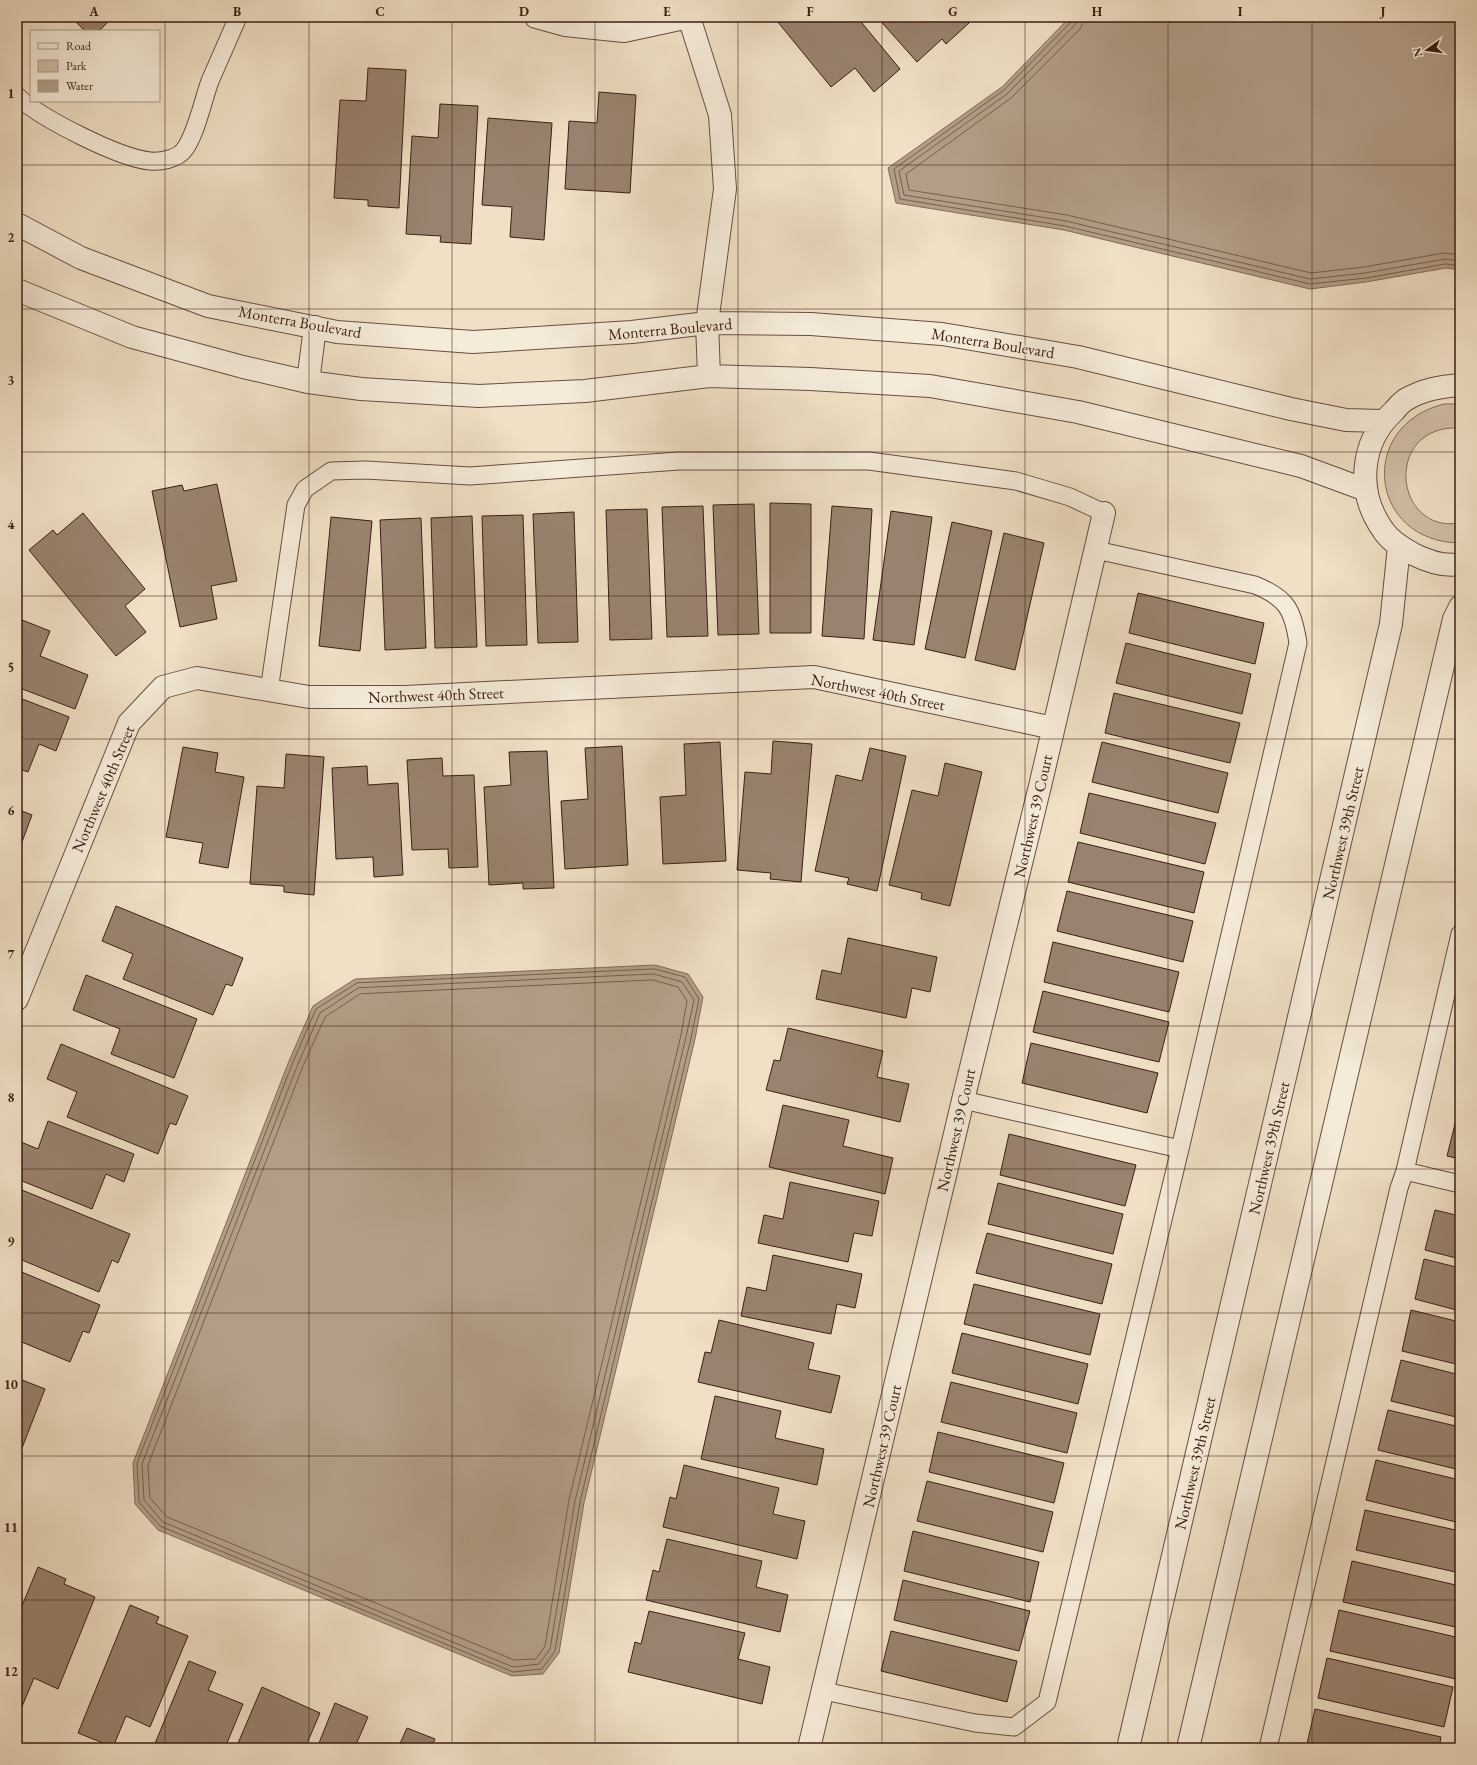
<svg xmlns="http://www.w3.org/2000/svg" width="1477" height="1765" viewBox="0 0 1477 1765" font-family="'EB Garamond',serif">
  <rect width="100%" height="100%" fill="#f0e0c5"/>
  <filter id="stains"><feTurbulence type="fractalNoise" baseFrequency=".005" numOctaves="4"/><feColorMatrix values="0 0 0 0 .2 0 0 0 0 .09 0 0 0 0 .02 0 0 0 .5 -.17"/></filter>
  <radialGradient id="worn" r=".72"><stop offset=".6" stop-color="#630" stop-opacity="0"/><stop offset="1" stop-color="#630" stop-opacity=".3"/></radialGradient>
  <path fill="#d1bfa7" stroke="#866e5d" d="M1444,404H1460V428C1383,424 1393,534 1460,523V543C1369,542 1356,426 1444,404Z"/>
  <path fill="#b29e88" stroke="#826b59" d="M1070,17H1460V270L1446,268L1366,282L1310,289L1064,230L896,203L888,168L1002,87Z
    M655,965L688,974L703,997L695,1039L584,1503L559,1653L543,1674L512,1676L158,1530L135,1504L133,1463L289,1061L313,1006L355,979Z"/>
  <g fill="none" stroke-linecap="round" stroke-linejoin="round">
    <path stroke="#765e4e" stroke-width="1" d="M1073,17L1071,22L1004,90L894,169L900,199L1065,226L1310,284L1366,278L1445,264L1460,266
      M1078,17L1075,25L1007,94L899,171L904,195L1066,221L1310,279L1365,273L1445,259L1460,261
      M1084,17L1083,23L1080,29L1011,98L906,174L909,190L1067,215L1311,273L1364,267L1444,253L1460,255
      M655,969L685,977L699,999L691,1038L580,1502L555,1651L542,1669L513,1672L160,1526L139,1502L137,1463L293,1062L316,1009L357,983Z
      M654,974L682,982L694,1000L686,1037L575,1501L550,1649L539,1664L513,1667L163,1522L144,1500L142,1464L298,1064L320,1013L358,988Z
      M653,980L678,987L687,1001L681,1035L569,1500L545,1646L536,1659L514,1660L167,1517L150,1498L148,1465L303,1066L325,1017L360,994Z"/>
  </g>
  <path fill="#998370" stroke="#3b1e13" d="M71,17H113L99,31H85Z
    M781,17H857L900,69L874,92L855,68L831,87L777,21Z
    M877,17H963L969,23L946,44L942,39L917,62Z
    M368,68L406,70L399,208L368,206V200L334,198L340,100L366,101Z
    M599,92L636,95L630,193L565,189L569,121L597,123Z
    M440,104L478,106L471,244L440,242L441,236L406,234L412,136L438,138Z
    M488,118L552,123L544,240L510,237L512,207L482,205Z
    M217,484L237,581L211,586L217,619L180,627L152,491L182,485L184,491Z
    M770,503L811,504V633H770Z
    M754,504L759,634L718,635L713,505Z
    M703,506L708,636L667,637L662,507Z
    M832,506L872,509L864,639L822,636Z
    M647,509L652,639L610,640L606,510Z
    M891,511L932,517L914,645L873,640Z
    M574,512L578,642L538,643L533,514Z
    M83,513L145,589L125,606L146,632L116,656L29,550L53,530L57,535Z
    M523,515L527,645L486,646L482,516Z
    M472,516L477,647L435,648L431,518Z
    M331,517L372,521L360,651L319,646Z
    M421,518L426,648L385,650L380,520Z
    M952,522L992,531L965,658L925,649Z
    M1004,533L1044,543L1015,670L975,660Z
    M1138,593L1264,623L1255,664L1129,633Z
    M17,618L50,631L40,656L88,675L75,709L17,687Z
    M1126,643L1251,674L1242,714L1116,683Z
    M1114,693L1240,723L1230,763L1105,733Z
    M17,697L69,717L56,751L39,744L28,772L17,768Z
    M773,741L812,744L801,882L770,879L771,873L737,870L745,772L771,774Z
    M720,742L726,861L663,864L660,797L686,795L684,744Z
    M1102,742L1228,773L1218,813L1092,782Z
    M622,746L628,865L565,869L561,801L588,799L585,748Z
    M183,747L218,753L215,772L244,777L228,868L199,863L203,843L166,837Z
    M870,748L906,756L877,891L847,884L849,878L815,871L836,775L862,781Z
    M547,751L554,888L523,889V883L489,885L484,787L511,785L509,752Z
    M286,754L324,757L314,895L284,892V886L250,884L257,786L284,788Z
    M442,758L443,776L474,775L478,867L449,868L448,849L412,850L407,760Z
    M945,763L982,772L950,906L921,899L922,893L889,885L912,790L938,796Z
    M367,766L368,785L398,783L403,875L374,877L373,857L336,859L332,768Z
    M1089,793L1216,823L1205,864L1080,833Z
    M17,809L32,815L19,850L17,849Z
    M1078,842L1204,872L1194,913L1068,882Z
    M1067,891L1193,921L1183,962L1057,931Z
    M116,906L243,958L232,986L226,984L213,1015L123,979L133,954L102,941Z
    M848,938L937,957L930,992L912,988L906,1018L816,999L822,970L841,974Z
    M1053,942L1179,972L1169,1012L1044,982Z
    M86,975L197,1019L174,1078L111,1054L120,1029L73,1010Z
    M1043,991L1169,1022L1159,1062L1033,1032Z
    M788,1028L883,1051L877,1077L909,1084L900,1122L766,1090L774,1060L780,1061Z
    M1031,1043L1158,1073L1147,1113L1022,1083Z
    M61,1044L188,1096L176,1125L170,1123L158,1154L67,1117L77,1092L47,1079Z
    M783,1105L849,1120L843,1146L893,1158L885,1194L769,1167Z
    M1457,1116H1460V1159L1447,1156Z
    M48,1121L134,1154L124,1182L106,1174L92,1209L17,1179V1151L21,1142L38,1149Z
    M1009,1134L1136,1165L1125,1206L1000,1175Z
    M790,1182L879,1201L872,1236L854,1233L848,1262L758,1243L764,1215L783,1219Z
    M998,1183L1123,1214L1113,1254L988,1224Z
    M17,1188L130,1234L118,1263L112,1260L99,1292L17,1258V1235L19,1230L17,1229Z
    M1435,1210L1460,1216V1259L1425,1250Z
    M987,1233L1112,1264L1102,1304L976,1273Z
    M773,1255L862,1274L855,1308L837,1304L831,1334L741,1316L747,1287L766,1291Z
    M1424,1259L1460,1268V1311L1415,1299Z
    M17,1270L100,1305L89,1333L83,1331L70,1362L17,1340Z
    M974,1284L1100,1314L1090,1355L964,1324Z
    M1411,1310L1460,1322V1365L1402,1351Z
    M719,1320L814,1343L808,1369L840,1376L831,1413L698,1382L705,1352L711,1353Z
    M962,1333L1088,1364L1078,1404L952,1373Z
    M1401,1360L1460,1375V1418L1391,1401Z
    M17,1378L45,1389L22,1448L17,1446Z
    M951,1382L1077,1413L1067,1453L941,1422Z
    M715,1396L781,1411L775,1438L824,1449L817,1485L701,1459Z
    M1388,1410L1460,1427V1470L1378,1450Z
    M938,1432L1064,1463L1054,1503L929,1472Z
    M1376,1460L1460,1480V1523L1366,1500Z
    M684,1465L779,1488L773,1514L805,1521L797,1559L663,1527L670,1497L676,1499Z
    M927,1481L1053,1512L1043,1552L917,1521Z
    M1365,1510L1460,1531V1573L1356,1550Z
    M913,1531L1039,1562L1030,1602L904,1571Z
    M667,1539L762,1561L756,1587L788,1595L780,1632L646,1600L653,1570L659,1572Z
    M1352,1561L1460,1586V1628L1343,1602Z
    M38,1567L66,1579L64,1584L95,1597L58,1689L34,1678L21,1709L17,1707V1618Z
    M903,1580L1030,1611L1019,1651L894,1620Z
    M130,1605L159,1617L156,1623L188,1636L150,1727L126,1716L113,1747L78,1733Z
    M1339,1610L1460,1638V1663L1456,1679L1330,1651Z
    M649,1611L745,1633L738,1659L770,1667L762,1704L628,1672L635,1642L641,1644Z
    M891,1631L1017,1661L1007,1702L881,1671Z
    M1327,1658L1453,1687L1444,1727L1318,1698Z
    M189,1661L216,1672L208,1690L243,1704L225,1748H159L154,1746Z
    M262,1687L320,1713L305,1748H236Z
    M335,1703L368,1717L355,1747L357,1748H317Z
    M1315,1709L1441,1737L1439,1748H1306Z
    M407,1728L435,1739L432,1746L438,1748H398Z"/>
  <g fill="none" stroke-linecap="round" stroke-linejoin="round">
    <g stroke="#684e40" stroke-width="19">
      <path id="service" d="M17,96C40,118 119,158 150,161C161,162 177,159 184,150C196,135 203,100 210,81C219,60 229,38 238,17
        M269,691L296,505L305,489L331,471L366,470L470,476L679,461H869L1016,481L1070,497L1104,513
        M963,1100L1180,1149
        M1405,1171L1460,1184
        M824,1691L975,1723L1014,1727L1047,1702L1180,1149L1298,643C1293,610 1287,598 1255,585L1096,550
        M1268,1748L1399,1188L1405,1171L1460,934"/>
    </g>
    <g stroke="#684e40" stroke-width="24">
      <path id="minor" d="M536,17L565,25L624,31L689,17
        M689,17L720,115L725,189L707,323L709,376
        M17,224L81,258L208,306L337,332L473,342L632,332L707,323L811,324L942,334L1078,357L1291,409L1346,420L1382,421
        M17,290L132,337L243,367L308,382L361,389L479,396L585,391L709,376L810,379L930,386L1078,412L1301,466L1366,490
        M308,382L315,327
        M1460,385C1439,387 1424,389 1405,400C1401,403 1397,407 1394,411C1360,442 1356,492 1383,530C1390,541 1402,548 1413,554C1427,561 1445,567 1460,564
        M17,999L129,723L163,687L197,678L309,697H405L814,677L1053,728
        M809,1748L963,1100L1040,786L1104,513
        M1128,1748L1391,624L1399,546
        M1188,1748L1454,619L1460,607"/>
    </g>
    <use href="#service" stroke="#f5ebd9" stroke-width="17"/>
    <use href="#minor" stroke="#f5ebd9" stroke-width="22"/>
  </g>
  <path fill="none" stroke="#3b1e13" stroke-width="1" stroke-opacity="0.55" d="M165,17V1748M309,17V1748M452,17V1748M595,17V1748M738,17V1748M882,17V1748M1025,17V1748M1168,17V1748M1312,17V1748M17,165H1460M17,309H1460M17,452H1460M17,596H1460M17,739H1460M17,882H1460M17,1026H1460M17,1169H1460M17,1313H1460M17,1456H1460M17,1600H1460"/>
  <g text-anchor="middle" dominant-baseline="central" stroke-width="3" stroke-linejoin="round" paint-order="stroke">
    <g font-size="16" fill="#3b1e13" stroke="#f5ebd9">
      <text transform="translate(300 322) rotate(10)">Monterra Boulevard</text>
      <text transform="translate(670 329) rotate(-5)">Monterra Boulevard</text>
      <text transform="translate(993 343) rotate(9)">Monterra Boulevard</text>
      <text transform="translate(878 692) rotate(11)">Northwest 40th Street</text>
      <text transform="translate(436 695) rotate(-2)">Northwest 40th Street</text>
      <text transform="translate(103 789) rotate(-67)">Northwest 40th Street</text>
      <text transform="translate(1033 816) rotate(-77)">Northwest 39 Court</text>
      <text transform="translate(1343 833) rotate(-77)">Northwest 39th Street</text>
      <text transform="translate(956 1130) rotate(-77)">Northwest 39 Court</text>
      <text transform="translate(1269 1148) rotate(-77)">Northwest 39th Street</text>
      <text transform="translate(882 1446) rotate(-77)">Northwest 39 Court</text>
      <text transform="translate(1195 1463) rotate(-77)">Northwest 39th Street</text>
    </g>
  </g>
  <rect width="1477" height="1765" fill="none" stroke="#f0e0c5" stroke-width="44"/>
  <rect x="30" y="30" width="130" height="72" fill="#f5ebd9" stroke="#ab998a"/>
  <rect x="38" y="43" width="20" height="6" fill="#f5ebd9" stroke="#ab998a"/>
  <text x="66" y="50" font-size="12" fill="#3b1e13">Road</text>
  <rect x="38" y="60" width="20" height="12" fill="#d1bfa7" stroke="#ab998a"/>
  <text x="66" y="70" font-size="12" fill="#3b1e13">Park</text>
  <rect x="38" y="80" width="20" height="12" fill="#b29e88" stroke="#ab998a"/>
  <text x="66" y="90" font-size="12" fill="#3b1e13">Water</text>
  <g transform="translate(1427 50) rotate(256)" stroke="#f5ebd9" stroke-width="3" paint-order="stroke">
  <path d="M0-3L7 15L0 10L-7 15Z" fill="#3b1e13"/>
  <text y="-6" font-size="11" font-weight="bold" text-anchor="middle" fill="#3b1e13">N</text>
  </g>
  <rect x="22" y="22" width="1433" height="1721" fill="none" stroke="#3b1e13" stroke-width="1.5"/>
  <g font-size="13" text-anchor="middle" font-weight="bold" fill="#3b1e13">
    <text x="94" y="16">A</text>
    <text x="237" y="16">B</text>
    <text x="380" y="16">C</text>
    <text x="524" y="16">D</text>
    <text x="667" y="16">E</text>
    <text x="810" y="16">F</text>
    <text x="953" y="16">G</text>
    <text x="1097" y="16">H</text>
    <text x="1240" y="16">I</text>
    <text x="1383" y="16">J</text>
    <text x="11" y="98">1</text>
    <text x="11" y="242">2</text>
    <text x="11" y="385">3</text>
    <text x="11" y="529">4</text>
    <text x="11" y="672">5</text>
    <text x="11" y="815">6</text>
    <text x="11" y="959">7</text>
    <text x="11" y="1102">8</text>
    <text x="11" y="1246">9</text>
    <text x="11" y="1389">10</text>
    <text x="11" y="1532">11</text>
    <text x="11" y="1676">12</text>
  </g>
  <rect width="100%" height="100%" filter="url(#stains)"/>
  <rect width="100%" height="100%" fill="url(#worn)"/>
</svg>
